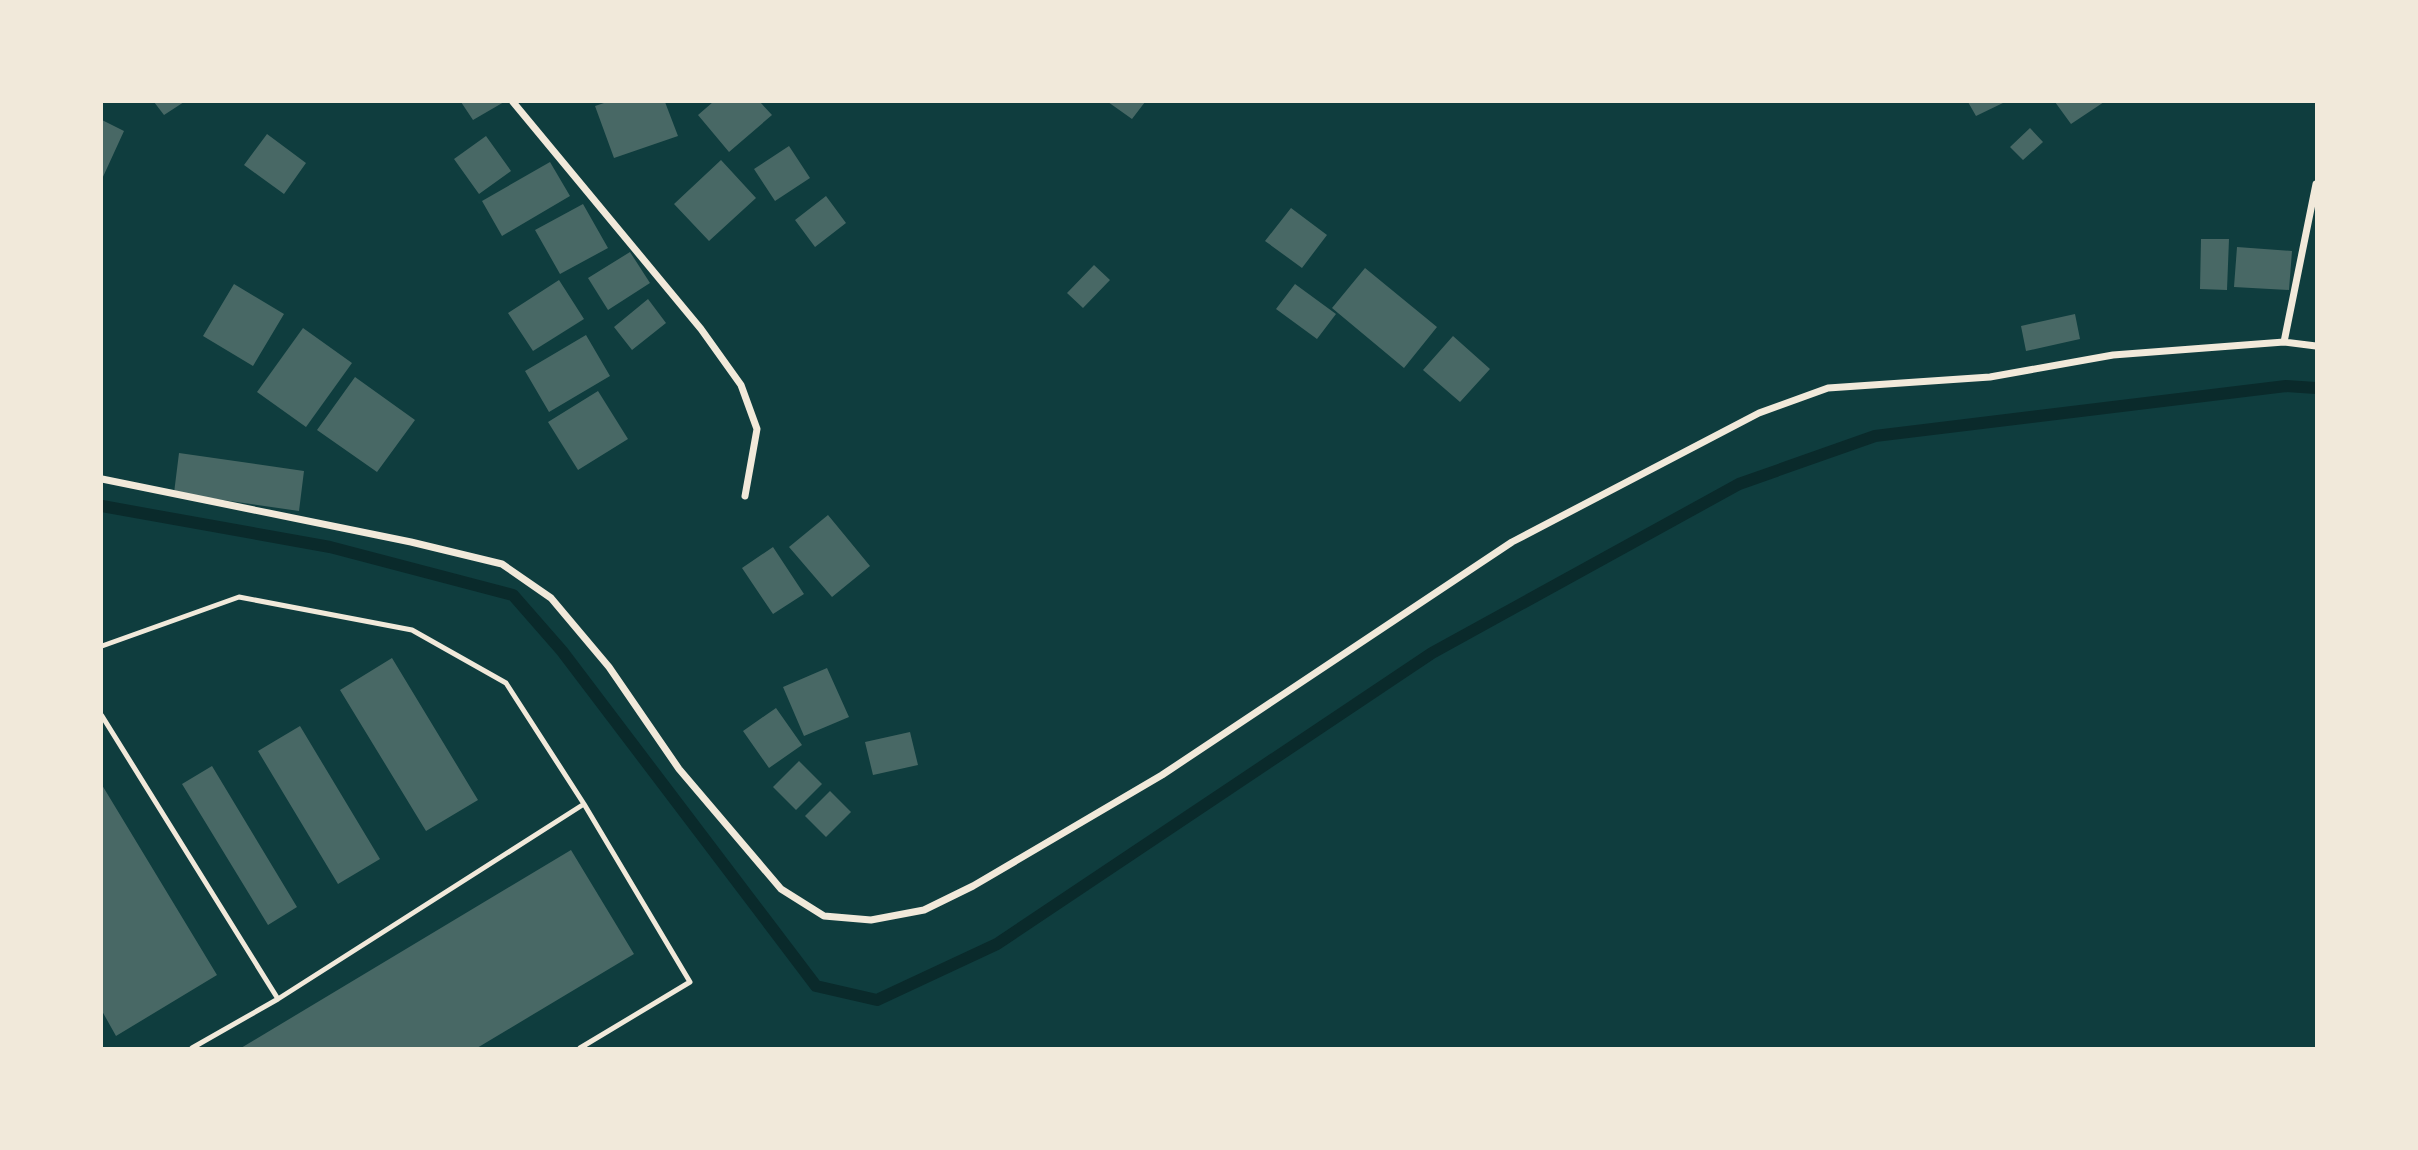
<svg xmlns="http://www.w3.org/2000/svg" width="2418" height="1150" viewBox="0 0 2418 1150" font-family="Poppins,sans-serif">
  <rect width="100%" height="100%" fill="#0f3d3e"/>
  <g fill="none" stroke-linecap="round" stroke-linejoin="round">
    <path stroke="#0a2a2b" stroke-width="12" d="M102,506L330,547L513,595L562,651L816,986L877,1000L997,944L1432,653L1739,484L1875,436L2286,386L2316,388"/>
  </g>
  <path fill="#486865" d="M154,102H184L164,115Z
    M461,102H504L473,120Z
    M607,102H665L678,136L614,158L595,106Z
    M713,102H760L772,115L729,152L698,115Z
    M1108,102H1145L1132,119Z
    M1968,102H2005L1976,116Z
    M2055,102H2104L2071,124Z
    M102,120L124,131L102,179Z
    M2030,128L2043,142L2023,160L2010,147Z
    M267,134L306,163L284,194L244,165Z
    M486,136L511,171L479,194L454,159Z
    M789,146L810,178L775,201L754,169Z
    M721,160L756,198L709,241L674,204Z
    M550,162L570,196L502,236L482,201Z
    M826,196L846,223L815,247L795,220Z
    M583,204L608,248L560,274L535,230Z
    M1291,208L1327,235L1302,268L1265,241Z
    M2201,239H2229L2227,290L2200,289Z
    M2237,247L2292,251L2289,290L2234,287Z
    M630,252L650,283L608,310L588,278Z
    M1094,265L1110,280L1083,308L1067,293Z
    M1365,268L1437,327L1404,368L1332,308Z
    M559,280L584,319L533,351L508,313Z
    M234,284L284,314L253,366L203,336Z
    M1295,284L1336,314L1317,339L1276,309Z
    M648,299L666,323L632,350L614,327Z
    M2075,314L2080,339L2026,351L2021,326Z
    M303,328L352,363L306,427L257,392Z
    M586,335L610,376L549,412L525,371Z
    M1453,336L1490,369L1460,402L1423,370Z
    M355,377L415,420L377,472L317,430Z
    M598,391L628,439L578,470L548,422Z
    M179,453L304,471L299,511L174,493Z
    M828,515L870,566L832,597L789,547Z
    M773,547L804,594L773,614L742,568Z
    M392,658L478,800L426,831L340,690Z
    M827,668L849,717L804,736L783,687Z
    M776,708L802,745L769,768L743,731Z
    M300,726L380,859L338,884L258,751Z
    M910,732L918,765L873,775L865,742Z
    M799,761L822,784L796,810L773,787Z
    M212,766L297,907L268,925L182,784Z
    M102,785L217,975L116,1036L102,1011Z
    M830,791L851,812L826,837L805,816Z
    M571,850L634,954L477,1048H241Z"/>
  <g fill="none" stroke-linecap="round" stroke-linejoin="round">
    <path stroke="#f1e9da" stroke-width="5" d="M102,646L239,597L412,630L506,683L584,804L690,982L580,1048
      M102,716L278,999
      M192,1048L278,999L584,804"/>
    <path stroke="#f1e9da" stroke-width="7" d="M513,102L701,329L741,385L757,429L745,496
      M2284,342L2316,184
      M102,479L411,542L502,564L551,598L609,667L679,769L781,889L824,916L871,920L924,910L973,886L1162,775L1512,542L1759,413L1828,388L1990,377L2113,355L2284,342L2316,346"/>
  </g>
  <rect width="2418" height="1150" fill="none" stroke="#f1e9da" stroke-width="206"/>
</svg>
